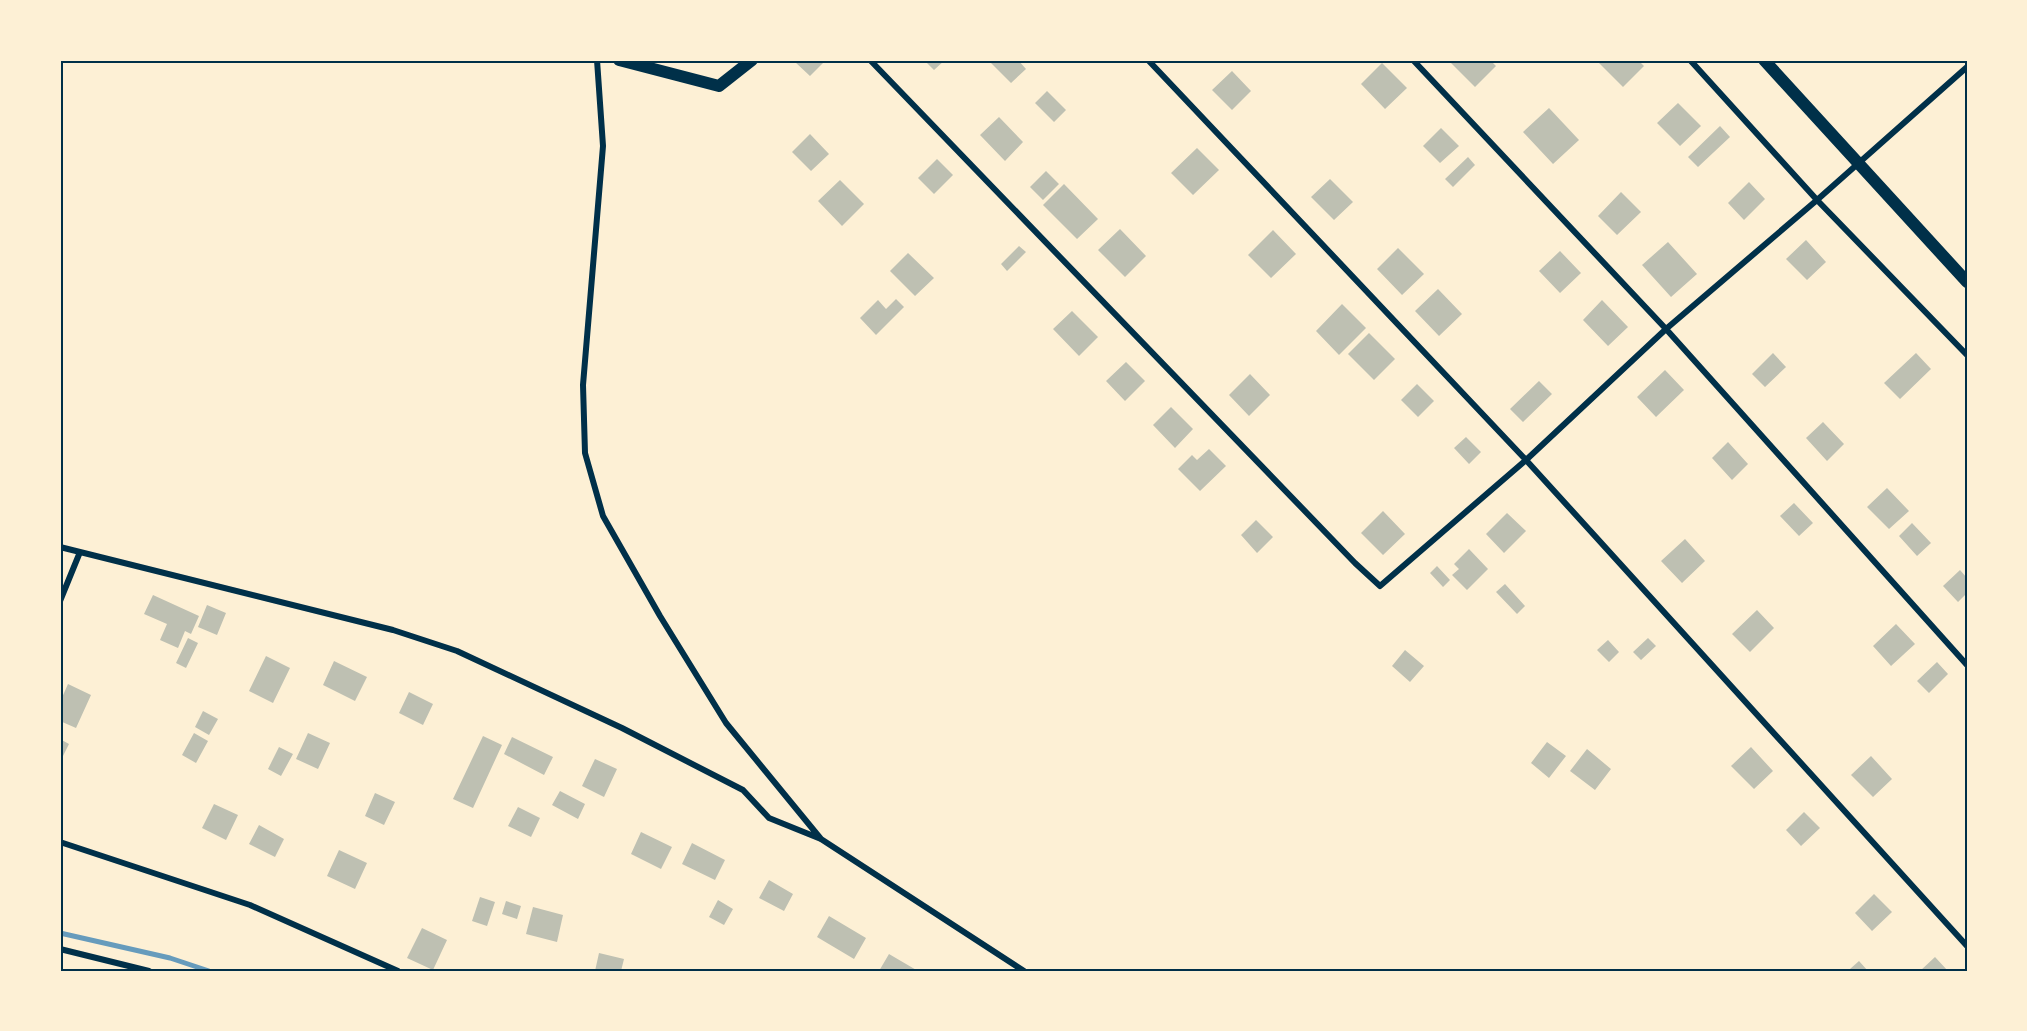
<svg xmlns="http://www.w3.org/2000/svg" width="2027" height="1031" viewBox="0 0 2027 1031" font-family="'DM Sans',sans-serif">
  <rect width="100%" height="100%" fill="#fdf0d5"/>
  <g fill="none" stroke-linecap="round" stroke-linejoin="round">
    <path stroke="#669bbc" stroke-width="5" d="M60,933L170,958L209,971"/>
  </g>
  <path fill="#bec0b2" d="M797,60H826L810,76L795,62Z
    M924,60H945L934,70Z
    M988,60H1018L1026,69L1011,83Z
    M1453,60H1490L1496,66L1475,87L1451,63Z
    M1602,60H1638L1644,66L1623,87L1599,63Z
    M1382,63L1407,88L1385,109L1361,84Z
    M1232,71L1251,91L1232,110L1212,90Z
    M1047,91L1066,110L1054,122L1035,103Z
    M1678,103L1701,126L1680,146L1657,123Z
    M1549,108L1579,140L1553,164L1523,132Z
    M999,117L1023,142L1005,161L980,135Z
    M1720,126L1730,137L1698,167L1688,157Z
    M1441,128L1459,146L1440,163L1423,146Z
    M810,134L829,154L811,171L792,152Z
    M1197,148L1219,170L1193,195L1171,173Z
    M1468,157L1475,165L1453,187L1445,179Z
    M937,159L953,175L934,194L918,178Z
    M1046,171L1059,184L1043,200L1030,187Z
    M1330,179L1353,202L1334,220L1311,197Z
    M840,180L864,204L842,226L818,201Z
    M1749,182L1765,199L1744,220L1728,203Z
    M1064,184L1098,219L1077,239L1043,205Z
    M1621,192L1641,212L1617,235L1598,216Z
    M1120,229L1146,256L1125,277L1098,250Z
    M1273,230L1296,254L1271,278L1248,255Z
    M1806,240L1826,262L1807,280L1786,259Z
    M1668,242L1697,274L1671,297L1642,265Z
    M1019,246L1026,252L1007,271L1001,264Z
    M1398,248L1424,274L1402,295L1377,269Z
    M1560,251L1581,273L1560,293L1539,271Z
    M908,253L934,278L915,296L890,271Z
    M1438,289L1462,314L1439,336L1415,311Z
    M896,299L904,307L876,335L860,318L878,300L886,309Z
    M1602,300L1628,327L1608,346L1583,320Z
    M1342,304L1366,328L1339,355L1316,331Z
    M1072,311L1098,337L1079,356L1053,329Z
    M1369,333L1395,359L1374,380L1348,354Z
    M1773,353L1786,367L1765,387L1752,374Z
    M1916,353L1931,369L1900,399L1884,383Z
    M1126,362L1145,381L1125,401L1106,381Z
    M1665,370L1684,390L1656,417L1637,397Z
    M1250,374L1270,395L1249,416L1229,395Z
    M1539,381L1552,394L1523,422L1510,409Z
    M1417,384L1434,401L1418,417L1401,400Z
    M1171,407L1193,429L1175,448L1153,425Z
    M1823,422L1844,444L1827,461L1806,438Z
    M1466,437L1481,452L1469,464L1454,448Z
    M1728,442L1748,464L1732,480L1712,458Z
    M1209,449L1226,466L1200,491L1178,469L1192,455L1197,460Z
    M1887,488L1909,511L1889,529L1867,507Z
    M1794,503L1813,523L1799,536L1780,516Z
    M1383,511L1405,534L1383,555L1361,533Z
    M1507,513L1526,531L1504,553L1486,534Z
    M1256,520L1273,537L1257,553L1241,535Z
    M1912,523L1931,543L1917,556L1899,536Z
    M1685,539L1705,561L1682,583L1661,561Z
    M1469,549L1488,569L1467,590L1452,575L1459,569L1454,564Z
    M1437,566L1450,580L1443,587L1430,573Z
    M1960,570L1967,578V593L1958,602L1943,586Z
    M1505,584L1525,606L1517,614L1496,592Z
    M153,595L199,616L191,634L185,631L178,648L160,640L167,624L144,614Z
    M207,605L226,613L217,635L198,627Z
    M1757,610L1774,628L1750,652L1732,634Z
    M1896,624L1915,644L1891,666L1873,646Z
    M188,638L198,643L186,668L176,663Z
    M1648,638L1656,646L1641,660L1633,652Z
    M1608,640L1619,652L1609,662L1597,650Z
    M1405,650L1424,666L1410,682L1392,666Z
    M266,656L290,668L273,703L249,691Z
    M334,661L367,677L355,701L323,685Z
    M1937,662L1948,674L1929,693L1917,681Z
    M68,684L91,695L76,728L60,721V702Z
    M409,692L433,704L423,725L399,713Z
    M203,711L218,719L209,735L195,727Z
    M194,733L208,741L196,763L182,755Z
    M308,733L330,743L318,769L296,759Z
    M483,736L502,745L473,808L453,799Z
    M512,737L553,757L544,775L504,754Z
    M60,739L69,744L60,762Z
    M1547,742L1566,756L1549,778L1531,763Z
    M279,747L293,754L281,776L268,769Z
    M1751,747L1773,771L1754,789L1731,766Z
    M1587,749L1611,769L1595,790L1570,771Z
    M1871,756L1892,779L1873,797L1851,775Z
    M595,759L617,769L604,797L582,786Z
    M560,791L585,804L578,819L552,805Z
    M375,793L395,802L384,825L365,816Z
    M214,804L238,815L226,840L202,828Z
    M518,807L540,818L531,837L508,826Z
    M1804,812L1820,828L1801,846L1786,830Z
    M259,825L284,839L275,857L249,844Z
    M641,832L672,847L661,869L631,854Z
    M692,843L725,860L715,880L682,864Z
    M339,850L367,863L355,889L327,876Z
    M769,880L793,894L784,911L759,898Z
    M1874,894L1892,912L1872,931L1855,913Z
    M480,897L495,902L487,926L472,921Z
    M718,900L733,909L724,925L709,917Z
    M506,901L521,906L517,919L502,914Z
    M533,907L563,915L557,942L526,934Z
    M829,916L866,938L854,959L817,937Z
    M422,928L447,940L433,970L407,958Z
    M599,953L624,959L621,971H595Z
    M889,954L918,971H879Z
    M1935,957L1948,971H1920Z
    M1859,961L1868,971H1851L1850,969Z"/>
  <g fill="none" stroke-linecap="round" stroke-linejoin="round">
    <path stroke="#003049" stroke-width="6" d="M597,60L603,146L583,385L585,453L603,516L660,616L726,723L821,839
      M870,60L1355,563L1380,586L1526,460L1666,329L1817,200L1967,67
      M1148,60L1526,460L1967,946
      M1413,60L1666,329L1967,665
      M1690,60L1817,200L1967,355
      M60,547L393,630L457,651L622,728L743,790L769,818L821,839L1024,971
      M60,601L80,552
      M60,842L250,905L398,971
      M60,949L149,971"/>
    <path stroke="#003049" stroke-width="12" d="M619,60L719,86L752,60
      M1764,60L1967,282"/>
  </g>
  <rect width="2027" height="1031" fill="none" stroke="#fdf0d5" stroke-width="123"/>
  <rect x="62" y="62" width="1904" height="908" fill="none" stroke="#003049" stroke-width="2"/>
</svg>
